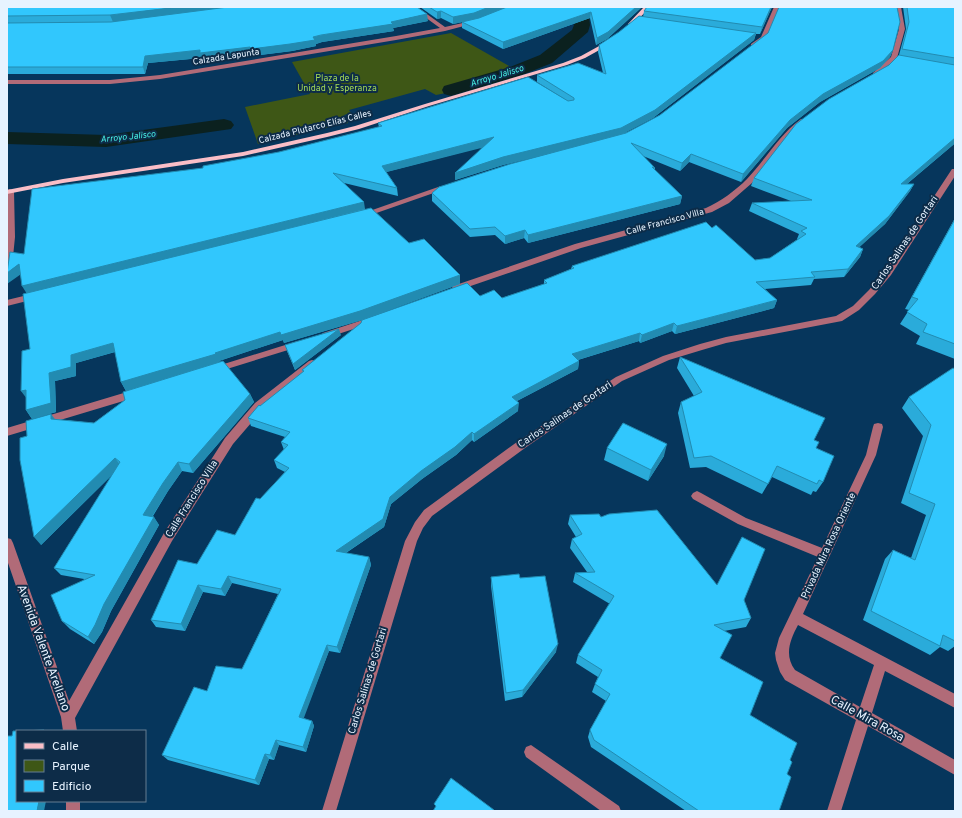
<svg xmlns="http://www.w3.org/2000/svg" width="962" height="818" viewBox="0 0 962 818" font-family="Overpass,sans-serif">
  <rect width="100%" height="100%" fill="#06365c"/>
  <path fill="#3e5716" d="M451,33L516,70L449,87L451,92L436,95L425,89L349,110L351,113L344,115L348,123L258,144L245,107L310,94L292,62Z"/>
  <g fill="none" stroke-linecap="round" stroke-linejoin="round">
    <path fill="#0b211f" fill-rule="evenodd" d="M572,7H588L590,25L588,32L552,63L522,75L451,96L444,94L442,90L444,86L510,67L540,55L572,30L574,25Z
      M224,119L231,121L234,125L231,129L106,147L7,144V132L106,135Z"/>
    <path fill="#b16b78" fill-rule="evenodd" d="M411,7H417L445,27L476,20L479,22L445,31L396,40L160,79L110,84H7V80H110L160,75L396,36L440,28Z
      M774,7H780C774,19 767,47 751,46V44L761,37Z
      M895,7H901L905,29L897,58L877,75H873V73L891,57L899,29Z
      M801,119L806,120L792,131L752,183L729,203L712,212L581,248L459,290L456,291L452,288L453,286L575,244L706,208C721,201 735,191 747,179C766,159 779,135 801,119Z
      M952,169H955V176L891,275L875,294L859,310L842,321L726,343L702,350L669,360L622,381L525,448L432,516L423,528L417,541L336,811H322L405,541L415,522L424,510L517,442L616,377L663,356L700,344L726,337L836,316L853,306L869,290L885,271Z
      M441,186H447L448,188L365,217H362L358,215Z
      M10,189L14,191L15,237L11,277L7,280V190Z
      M36,293L39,294L40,296L39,298L7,306V300Z
      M372,317L376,320L375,322L326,338L321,335L323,333Z
      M298,341L301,342L303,344L301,346L214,373L209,370L211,368Z
      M312,360L315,361L317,363L315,365L263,409L233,444L172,541L75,718L77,731H63L61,717L7,560V538L11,539L13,543L69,701L164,533L225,438L255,403L309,361Z
      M137,389L142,393L140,396L7,436V428Z
      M878,423L882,424L883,427L876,455L803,614L955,694V708L885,671L872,713L955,760V775L868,726L841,811H827L856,720L785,680L780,672L776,660L775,653L779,638L818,557L738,524L693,499L691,496L693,493L697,491L701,493L746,518L822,548L866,455L873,427L874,424ZM798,625L874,665L860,707L795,670C784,655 790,640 798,625Z
      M531,745L619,806L621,811H601L526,757L524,752L526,747Z
      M66,801H80V811H66Z"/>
    <path fill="#f9bec7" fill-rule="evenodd" d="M644,7H650L632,26H628V24Z
      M610,40L613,42L612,43L585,58L567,65L429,106L359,129L327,137L243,156L63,183L7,194V190L63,179L243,152L327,133L355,126L425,104L563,63L581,56Z"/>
  </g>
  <path fill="#2aabda" d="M7,7L428,21L393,28L394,31L322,42L316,44V46L292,51L252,56V54L202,60L201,58L148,63L145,74H7Z
    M420,7H642L607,39L596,45L590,18L503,49L462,28V22L453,24L441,18L437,19Z
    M647,7H772L760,34H756L754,40L653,118L624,133L893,50L890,57L880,68L820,102L787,128L741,182L689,162L680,171L643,156L655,168V170L682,196L680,204L528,243L524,238L505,244L495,235L470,237L432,201V193L559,151L503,165L455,180L482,147L386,172L397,188L398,196L344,183L365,209L409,243L460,275V284L362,320L284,343L283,340L219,361L220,362L250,394L254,402L193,473L182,471L168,491L153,516L159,525L111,611L102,632L94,644L70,629L62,621L84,579L61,575L54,568L113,474L41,545L27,436L55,419L94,423L125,400L126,391L121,382L115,352L76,363V376L55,381L56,412L32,419L26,410L30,349L24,254L203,168L279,152L379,127L378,123L566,100L537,82V75L603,73L598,52L599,45L643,17L644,11Z
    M903,7H955V143L953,145L907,184H914L910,191L885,224L859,247L863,249L860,257L844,277L814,279L811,285L765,289L777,300L774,308L675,334L672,331L640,343L639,341L578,360L579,361L578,369L517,401L518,411L474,442L472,440L456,455L422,479L391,504L384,527L346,553L369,557L371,565L340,653L329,651L303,718L312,721L314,726L306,752L279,745L274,760L269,759L259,785L168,760L162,755L207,691L242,669L278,594L232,583L225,596L203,592L185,631L156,627L151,620L197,564L235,535L260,499L285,472L277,468L274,460L284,450L281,442L285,437L251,426L248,418L260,406L303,372L302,370L480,296L502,298L544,284V280L571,269L572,266L712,228L755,260L770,258L798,239H797L799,234L749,211L752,203L791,201L751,186L754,178L889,65L899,55L906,29Z
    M955,218V359L916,344L920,336L900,324L909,310L905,309Z
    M341,335L295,370L287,351L285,345Z
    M680,357L816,448L823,482L816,492L813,491L811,495L772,477L762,494L706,467L690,468L678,413L681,402L694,396L677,368Z
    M955,369V646L948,651L940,647L930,655L863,620L885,559L893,550L911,558L926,515L901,503L923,436L902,408L909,397Z
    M607,448L664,456L648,481L604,460Z
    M570,515L601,517L717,585L744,600L751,618L746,627L724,631L720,658L750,715L790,760L779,811H686L591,747L588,737L590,730L606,701L592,692L595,684L598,677L576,663L578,655L610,604L573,582L575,573L587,572L570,548L572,539L576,537L568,524Z
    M491,577L520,578L556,652L522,697L505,701L491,586Z"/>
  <path fill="#228bb1" d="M179,7H241L113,22L110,15Z
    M489,7H508L474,20L453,24V17Z
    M636,7H642L607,39L596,45L597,38Z
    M771,7H772L760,34L762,27Z
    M441,11V18L437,19V12Z
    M591,12L590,18L503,49V42Z
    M427,14L428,21L393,28L394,31L322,42L316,44V46L292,51L252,56V54L202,60L201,58L148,63L145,74L143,67L145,56L200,50L250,47L313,37Z
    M756,33L754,40L653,118L619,136L503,165L455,180V173Z
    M893,50L890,57L880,68L820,102L787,128L741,182L743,174L790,120L823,94Z
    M494,137L493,145L383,173L382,166Z
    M955,138V143L953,145L897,192L901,184Z
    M691,154L689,162L680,171L682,163Z
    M914,184L910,191L885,224L852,254L856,246Z
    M682,196L680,204L528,243V235Z
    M364,202L365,209L27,294L22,286Z
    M525,230L524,238L505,244V236Z
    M863,249L860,257L844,277L848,269Z
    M19,264L24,272L7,284V273Z
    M460,275V284L362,320L284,343L281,335Z
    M777,300L774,308L675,334L677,326Z
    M674,323L672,331L640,343L642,335Z
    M339,329L341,335L295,370L293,364Z
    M280,332L283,340L219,361L220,362L126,391L121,382Z
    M640,333L639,341L571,362L572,354Z
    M113,343L118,351L76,363V376L55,381L56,412L32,419L26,410L49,373L71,355Z
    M579,361L578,369L511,404L512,397Z
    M26,390L27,399L21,391Z
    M250,394L254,402L193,473L189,464Z
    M519,403L518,411L474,442V434Z
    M51,414L57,422L51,419Z
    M472,432V440L456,455L422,479L391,504L384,527L338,558L336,551L390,497L421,471Z
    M667,444L664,456L648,481L651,470Z
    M115,458L121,466L41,545L34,537Z
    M178,462L182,471L168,491L148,523L143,515L163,483Z
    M154,517L159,525L111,611L102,632L94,644L88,637L104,604Z
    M369,557L371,565L340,653L337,647Z
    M228,576L232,583L225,596L221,589Z
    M198,585L203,592L185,631L181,624Z
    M558,644L556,652L522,697L523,690Z
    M327,645L329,651L302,723L299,717Z
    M312,721L314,726L306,752L303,747Z
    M276,740L279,745L274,760L270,755Z
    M265,754L269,759L259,785L255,780Z
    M39,801H46L44,811H37Z"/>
  <path fill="#31c7fd" stroke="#228bb1" d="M7,7H179L110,15L7,16Z
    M228,7H417L427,14L391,22L393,24L321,35L313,37L315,40L290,44L251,49L250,47L200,53V50L145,56L143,67H7V23L111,22Z
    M429,7H489L474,13L453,17L441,11L437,12Z
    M507,7H636L608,32L597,38L591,12L503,42L462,22L479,18Z
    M647,7H771L762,27L644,11Z
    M779,7H897L900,22L893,50L883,61L823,94L790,120L743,174L691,154L682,163L631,143L655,168L652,167L682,196L528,235L525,230L505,236L495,227L470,229L432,193L439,187L510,164L626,133L660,115L768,33Z
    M907,7H955V58L902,49L909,22Z
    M639,16L756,33L655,110L621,128L503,157L455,173L494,137L382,166L397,188L333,173L364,202L22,286L19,264L7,273L10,252L24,254L32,189L203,168V166L279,152L382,126L378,123L528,77L568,101L574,100V98L537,75L578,63L606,74L599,45L619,32Z
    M899,55L955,65V138L901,184H914L889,216L856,246L863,249L848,269L811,272L815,277L756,282L777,300L677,326L674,323L642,335L640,333L572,354L579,361L512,397L519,403L474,434L472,432L455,447L421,471L390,497L383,519L336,551L369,557L337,647L327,645L299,717L312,721L303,747L276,740L270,755L265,754L255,780L162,755L194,687L207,691L216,666L242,669L281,589L228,576L221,589L198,585L181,624L151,620L178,560L197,564L217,530L235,535L256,498L260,499L289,468L274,460L288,445L281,442L290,432L248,418L259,405L260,406L304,371L302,370L361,323L362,320L467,283L480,296L494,290L502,298L547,283L544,280L574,268L572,266L706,222L712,228L716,225L755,260L770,258L806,234L801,231L807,228L752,203L812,200L754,178L796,124L829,99L889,65Z
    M371,208L409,243L424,239L460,275L360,311L281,335L280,332L215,353L216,354L121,382L113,343L71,355V367L49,373L51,403L26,410V390L21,391L22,351L30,349L23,294Z
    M955,219V344L923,332L927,324L907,312L918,299L912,297Z
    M339,329L293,364L285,345Z
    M680,357L825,418L814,440L819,442L816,448L834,456L823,482L819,480L817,484L777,466L768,484L711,456L694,458L681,402L702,392Z
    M223,361L250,394L189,464L178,462L163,483L143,515L154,517L104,604L95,625L88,637L62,621L51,595L95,575L54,568L120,462L115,458L34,537L20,460V438L27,436L26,421L51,414V419L94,423L125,400L123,392Z
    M953,368L955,369V641L943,635L940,646L871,611L893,550L915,560L935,504L909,493L931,425L909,397Z
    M623,423L667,444L651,470L607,448Z
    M657,510L717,585L742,537L765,549L744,600L751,618L714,625L732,635L720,658L763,682L750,715L797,743L790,760L792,762L787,774L791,777L779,811H699L594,740L590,730L610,694L595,684L602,670L578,655L614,596L575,573L595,572L572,539L582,534L570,515L599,514L601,517L609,514Z
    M519,574L520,578L545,576L558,644L523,690L506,693L491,577Z
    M44,730V731H22Z
    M13,731H17V801H39L37,811H7V736H12Z
    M451,778L494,810L493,811H433L436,806L434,804Z"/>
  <g text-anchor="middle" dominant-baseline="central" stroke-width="4" stroke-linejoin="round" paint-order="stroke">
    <g font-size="9" fill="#e7f3ff" stroke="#0d2c48">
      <text transform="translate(226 57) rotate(-9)">Calzada Lapunta</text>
      <text transform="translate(315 127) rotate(-14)">Calzada Plutarco Elías Calles</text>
      <text transform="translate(665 222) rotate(-15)">Calle Francisco Villa</text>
    </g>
    <g font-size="9" font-style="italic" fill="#49f4e8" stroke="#0d2c48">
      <text transform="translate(497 76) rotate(-17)">Arroyo Jalisco</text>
      <text transform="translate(128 137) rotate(-6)">Arroyo Jalisco</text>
    </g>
    <g font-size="9" fill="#a5da55" stroke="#0d2c48">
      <text x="337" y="78">Plaza de la<tspan x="337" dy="10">Unidad y Esperanza</tspan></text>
    </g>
    <g font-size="10" fill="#e7f3ff" stroke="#0d2c48">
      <text transform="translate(905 243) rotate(-56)">Carlos Salinas de Gortari</text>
      <text transform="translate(565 415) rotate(-34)">Carlos Salinas de Gortari</text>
      <text transform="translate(192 499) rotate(-58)">Calle Francisco Villa</text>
      <text transform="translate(829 546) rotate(-65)">Privada Mira Rosa Oriente</text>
      <text transform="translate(368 681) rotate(-73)">Carlos Salinas de Gortari</text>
    </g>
    <g font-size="12" fill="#e7f3ff" stroke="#0d2c48">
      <text transform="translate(43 648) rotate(70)">Avenida Valente Arellano</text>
      <text transform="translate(867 719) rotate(29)">Calle Mira Rosa</text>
    </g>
  </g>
  <rect width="962" height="818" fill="none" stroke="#e7f3ff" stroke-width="16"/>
  <rect x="16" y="730" width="130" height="72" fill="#0d2c48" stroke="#647c91"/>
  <rect x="24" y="743" width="20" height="6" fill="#f9bec7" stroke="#647c91"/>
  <text x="52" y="750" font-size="12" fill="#e7f3ff">Calle</text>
  <rect x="24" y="760" width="20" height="12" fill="#3e5716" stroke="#647c91"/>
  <text x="52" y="770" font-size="12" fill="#e7f3ff">Parque</text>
  <rect x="24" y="780" width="20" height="12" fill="#31c7fd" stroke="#647c91"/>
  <text x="52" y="790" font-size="12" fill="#e7f3ff">Edificio</text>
</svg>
